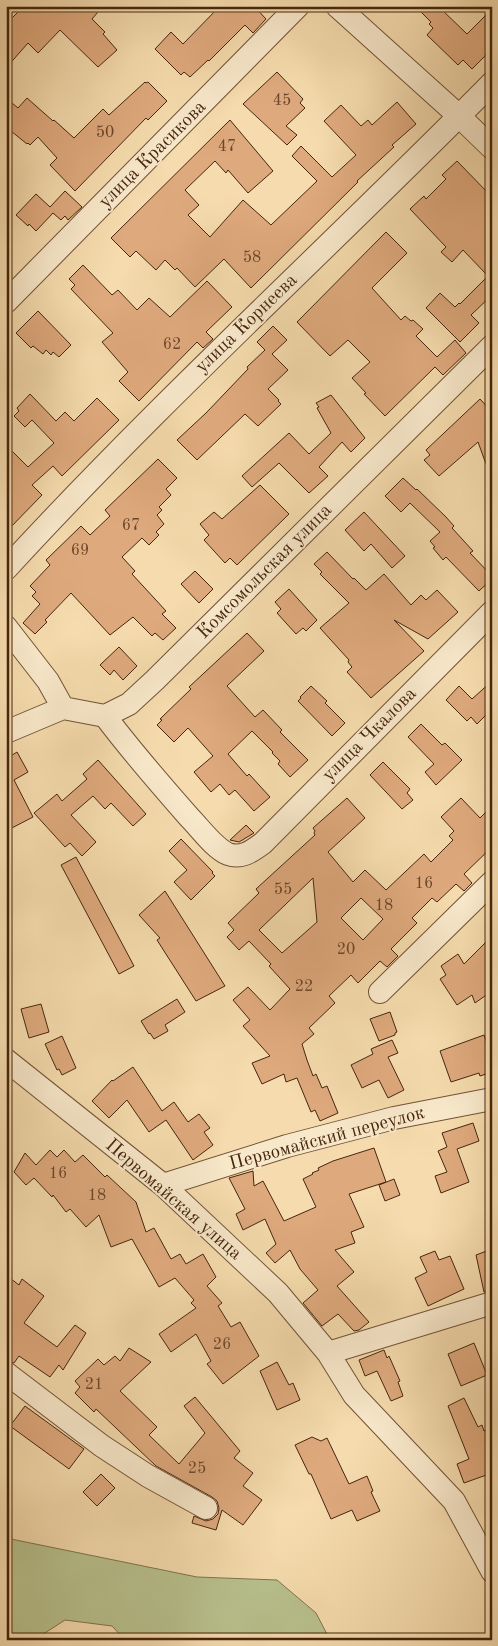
<svg xmlns="http://www.w3.org/2000/svg" width="498" height="1646" viewBox="0 0 498 1646" font-family="'Old Standard TT',serif">
  <rect width="100%" height="100%" fill="#f5dbad"/>
  <filter id="stains"><feTurbulence type="fractalNoise" baseFrequency=".004" numOctaves="4"/><feColorMatrix values="0 0 0 0 .2 0 0 0 0 .09 0 0 0 0 .02 0 0 0 .5 -.17"/></filter>
  <radialGradient id="worn" r=".72"><stop offset=".6" stop-color="#630" stop-opacity="0"/><stop offset="1" stop-color="#630" stop-opacity=".3"/></radialGradient>
  <path fill="#b8c18d" stroke="#7f744e" d="M6,1538L197,1577L277,1580L316,1613L330,1640H285L283,1634L265,1640H125L112,1626L65,1620L34,1640H6Z"/>
  <path fill="#dea97d" stroke="#46260f" fill-rule="evenodd" d="M24,6H103L92,19L105,32L103,34L117,50L98,67L60,30L38,53L28,43L6,68V24Z
    M220,6H254L266,19L253,33L245,25L209,61L208,60L190,77L184,72L181,75L155,49L171,32L183,44Z
    M415,6H438L467,34L492,9V49L472,69L463,60L458,65L427,35L433,28L429,24L431,22Z
    M277,72L303,99L300,103L305,108L286,126L297,135L287,145L243,104Z
    M145,82L146,83L148,82L167,101L148,120L146,118L75,191L50,165L57,158L38,137L30,145L28,143L27,144L6,127V98L18,108L27,98L53,121L54,120L74,138L103,109L109,115Z
    M397,102L416,124L392,145L394,147L357,181L358,182L251,288L224,259L195,287L177,268L175,270L165,260L156,270L136,251L130,257L111,238L230,120L273,171L248,193L228,170L226,173L215,161L185,190L199,205L188,215L210,237L243,200L271,225L317,181L292,156L301,146L332,177L356,155L324,121L341,105L361,126L368,120L372,125Z
    M457,161L492,197V295L471,315L479,323L460,342L426,308L440,293L455,307L459,303L460,304L488,276L463,250L452,262L441,252L446,247L410,209L424,196L426,199L446,179L442,175Z
    M65,191L82,207L68,220L65,216L61,220L53,213L36,231L29,224L28,226L16,215L36,194L50,207Z
    M386,232L407,253L372,288L401,320L405,316L411,321L413,320L423,329L416,336L437,357L455,340L466,353L443,375L435,367L385,416L364,394L366,393L352,378L370,362L348,340L330,356L297,322Z
    M83,265L112,295L118,290L137,310L149,298L170,317L207,281L232,307L206,332L213,339L203,348L197,342L139,401L119,381L128,372L102,342L113,333L71,289L75,285L69,279Z
    M38,311L71,345L59,357L53,352L51,355L46,350L43,354L33,346L31,348L16,333Z
    M273,326L287,340L272,354L288,370L268,389L279,400L278,401L281,404L258,426L245,414L197,460L177,440L206,413L248,369L247,367L265,350L257,342Z
    M30,394L56,421L65,412L74,421L97,398L119,420L62,476L53,466L32,485L42,495L6,532V445L28,467L54,443L32,420L25,427L14,416L19,411L17,408Z
    M331,395L365,438L351,452L342,442L319,467L328,476L309,493L279,463L252,487L242,476L289,433L309,454L331,433L317,408L319,407L316,403Z
    M480,399L492,412V475H490L478,442L439,476L424,460L430,455L426,450Z
    M158,459L177,478L166,489L171,495L159,507L162,510L157,515L164,524L156,532L159,535L149,545L142,538L122,557L135,571L132,574L166,611L162,614L176,628L163,640L155,633L152,636L133,617L110,635L71,593L45,620L47,622L35,634L23,623L40,604L32,596L36,592L30,586L50,565L46,560L81,526L90,535L110,516L105,510Z
    M403,478L416,490L417,489L446,517L454,526L452,528L473,551L470,553L492,576V579L479,591L446,557L443,560L433,548L435,547L430,541L440,532L410,503L401,512L385,496Z
    M260,485L289,514L237,565L230,558L225,563L204,540L209,535L200,524L214,512L222,519Z
    M364,512L405,556L392,568L371,544L364,551L345,530Z
    M327,552L353,579L354,578L366,590L384,574L411,605L421,595L426,600L437,590L458,612L428,639L394,620L424,651L371,698L347,672L352,667L348,662L349,660L320,628L349,603L320,574L322,572L314,564Z
    M195,571L213,589L199,603L181,584Z
    M289,589L317,620L306,631L303,628L296,634L277,613L281,609L275,602Z
    M247,633L264,651L227,686L255,717L263,710L282,730L280,732L308,760L290,777L278,764L280,761L272,753L273,752L252,731L228,754L247,776L249,774L270,797L254,811L235,790L229,795L220,784L211,792L194,772L213,756L188,728L174,742L157,725L162,720L160,719L191,689L189,687Z
    M119,647L137,666L123,680L114,670L110,675L100,665Z
    M492,681V709L477,724L471,717L467,721L446,700L459,686L472,699Z
    M311,686L327,701L325,703L345,723L332,736L298,701L301,698L300,697Z
    M421,724L442,745L445,743L462,760L436,785L425,772L434,764L408,737Z
    M17,752L28,772L14,780L33,817L6,831V759Z
    M98,760L146,814L133,826L111,803L105,809L93,796L71,815L96,842L82,856L70,843L65,847L34,813L57,794L62,801L87,779L83,774Z
    M383,762L410,789L407,793L413,800L402,809L370,775Z
    M347,798L365,818L328,852L353,882L365,870L386,890L424,854L431,862L453,840L449,836L454,831L441,817L461,798L480,818L492,806V847L464,874L472,883L464,891L456,884L437,902L432,898L412,918L417,923L391,949L398,956L387,967L380,961L358,983L351,975L329,996L335,1003L309,1028L314,1034L302,1044L307,1060L313,1076L316,1074L322,1088L327,1086L338,1113L320,1121L315,1110L311,1112L297,1078L286,1082L284,1074L262,1084L252,1063L270,1056L243,1026L250,1020L233,1000L248,987L270,1010L290,989L269,966L271,964L249,941L239,950L227,937L234,930L228,923L259,893L256,889L315,835L314,833L315,831L313,828ZM313,878L317,922L282,953L259,930ZM361,898L383,919L363,940L341,918Z
    M246,825L254,833L239,842L230,840Z
    M181,839L213,872L212,873L215,876L191,900L174,882L187,870L169,851Z
    M76,857L134,966L119,974L61,865Z
    M165,891L225,986L196,1001L157,940L160,938L139,915Z
    M492,936V991L475,1003L472,995L457,1005L440,979L446,975L441,966L458,954L464,964Z
    M177,999L185,1012L165,1025L168,1031L154,1039L150,1033L149,1034L141,1021Z
    M41,1004L49,1032L29,1038L21,1009Z
    M390,1012L397,1032L395,1033V1035L379,1041L370,1019Z
    M484,1035L492,1057V1072L480,1076L479,1073L451,1082L440,1051Z
    M62,1036L76,1068L62,1075L59,1069L57,1070L45,1044Z
    M392,1040L398,1053L388,1057L404,1090L388,1098L379,1080L362,1088L351,1065L373,1054L371,1049Z
    M133,1067L162,1111L174,1102L188,1122L199,1114L210,1128L204,1132L213,1145L193,1160L166,1120L149,1132L127,1100L109,1118L92,1101L112,1080L113,1081Z
    M473,1123L479,1141L457,1149L469,1182L441,1193L435,1176L447,1172L438,1151L447,1147L442,1133Z
    M374,1148L386,1182L349,1194L364,1227L351,1232L355,1243L335,1250L354,1272L337,1286L369,1322L359,1330L354,1331L338,1314L322,1326L303,1303L318,1290L300,1269L290,1250L275,1263L266,1253L276,1244L265,1219L243,1230L236,1214L245,1209L229,1178L253,1171L254,1186L263,1181L284,1221L316,1207L303,1179L313,1174L312,1173L319,1170L318,1168L333,1161Z
    M50,1150L57,1157L64,1150L75,1162L83,1155L105,1177L107,1175L136,1202L146,1232L154,1228L171,1259L180,1254L186,1264L203,1254L216,1277L207,1286L222,1303L218,1306L231,1327L240,1322L259,1356L223,1384L207,1364L211,1361L196,1334L171,1352L159,1334L196,1308L191,1303L194,1300L175,1278L159,1287L132,1239L111,1247L99,1215L86,1227L70,1209L66,1212L53,1195L52,1197L34,1178L26,1185L14,1172L25,1153L36,1165Z
    M394,1179L400,1195L385,1201L379,1185Z
    M492,1249V1290L484,1292L476,1255Z
    M435,1251L439,1260L450,1256L464,1289L428,1306L415,1278L427,1272L420,1257Z
    M6,1275L19,1285L22,1279L44,1296L24,1323L57,1347L75,1325L86,1333L63,1370L59,1365L50,1377L19,1356L14,1363L6,1360Z
    M474,1343L487,1375L461,1386L448,1354Z
    M129,1348L151,1362L120,1391L157,1427L149,1435L179,1464L205,1433L184,1406L195,1397L240,1451L234,1458L253,1473L243,1486L262,1500L243,1525L222,1510L216,1530L192,1523L194,1516L206,1521L213,1519L218,1514L219,1508L217,1501L212,1497L156,1466L96,1409L94,1412L75,1393L80,1387L75,1381L98,1359L104,1365L115,1356L120,1361Z
    M384,1350L387,1358L389,1356L400,1381L398,1382L403,1396L391,1401L377,1371L365,1376L359,1360Z
    M277,1362L289,1385L293,1383L300,1400L277,1410L260,1371Z
    M464,1398L478,1427L482,1425L484,1431L492,1428V1473L464,1483L457,1464L469,1459L448,1406Z
    M25,1406L84,1449L69,1469L10,1426Z
    M312,1437L321,1441L327,1438L349,1484L367,1476L373,1491L371,1492L380,1511L357,1521L352,1510L331,1519L311,1474H309L295,1445Z
    M101,1474L115,1488L97,1506L83,1492Z"/>
  <g fill="none" stroke-linecap="round" stroke-linejoin="round">
    <g stroke="#725336" stroke-width="24">
      <path id="minor" d="M337,6L459,116L492,148
        M6,302L298,6
        M6,569C161,400 331,246 492,83
        M6,627L48,681L63,708
        M105,716C131,751 160,784 189,817C200,828 214,848 228,854C242,859 252,851 263,843L492,612
        M6,732L63,708L105,716L129,704L155,680L492,346
        M380,992L492,882
        M6,1060L163,1185L278,1293L328,1353L354,1395L454,1501L492,1571
        M163,1185L287,1146L394,1118L492,1099
        M328,1353L492,1303
        M6,1373L102,1446L148,1476L206,1508"/>
    </g>
    <use href="#minor" stroke="#f8e8ca" stroke-width="22"/>
  </g>
  <g text-anchor="middle" dominant-baseline="central" stroke-width="4" stroke-linejoin="round" paint-order="stroke">
    <g font-size="16" fill="#6c472a">
      <text x="282" y="101">45</text>
      <text x="105" y="133">50</text>
      <text x="227" y="147">47</text>
      <text x="252" y="258">58</text>
      <text x="172" y="345">62</text>
      <text x="131" y="526">67</text>
      <text x="80" y="551">69</text>
      <text x="424" y="884">16</text>
      <text x="283" y="890">55</text>
      <text x="384" y="906">18</text>
      <text x="346" y="950">20</text>
      <text x="304" y="987">22</text>
      <text x="58" y="1174">16</text>
      <text x="97" y="1196">18</text>
      <text x="222" y="1345">26</text>
      <text x="94" y="1385">21</text>
      <text x="197" y="1469">25</text>
    </g>
    <g font-size="19" fill="#46260f" stroke="#f8e8ca">
      <text transform="translate(153 155) rotate(-45)">улица Красикова</text>
      <text transform="translate(247 324) rotate(-44)">улица Корнеева</text>
      <text transform="translate(265 572) rotate(-45)">Комсомольская улица</text>
      <text transform="translate(370 735) rotate(-45)">улица Чкалова</text>
      <text transform="translate(327 1139) rotate(-15)">Первомайский переулок</text>
      <text transform="translate(173 1200) rotate(41)">Первомайская улица</text>
    </g>
  </g>
  <rect width="498" height="1646" fill="none" stroke="#f5dbad" stroke-width="25"/>
  <rect x="8" y="8" width="483" height="1631" fill="none" stroke="#46260f" stroke-width="2.5"/>
  <rect x="12" y="12" width="473" height="1621" fill="none" stroke="#46260f"/>
  <rect width="100%" height="100%" filter="url(#stains)"/>
  <rect width="100%" height="100%" fill="url(#worn)"/>
</svg>
